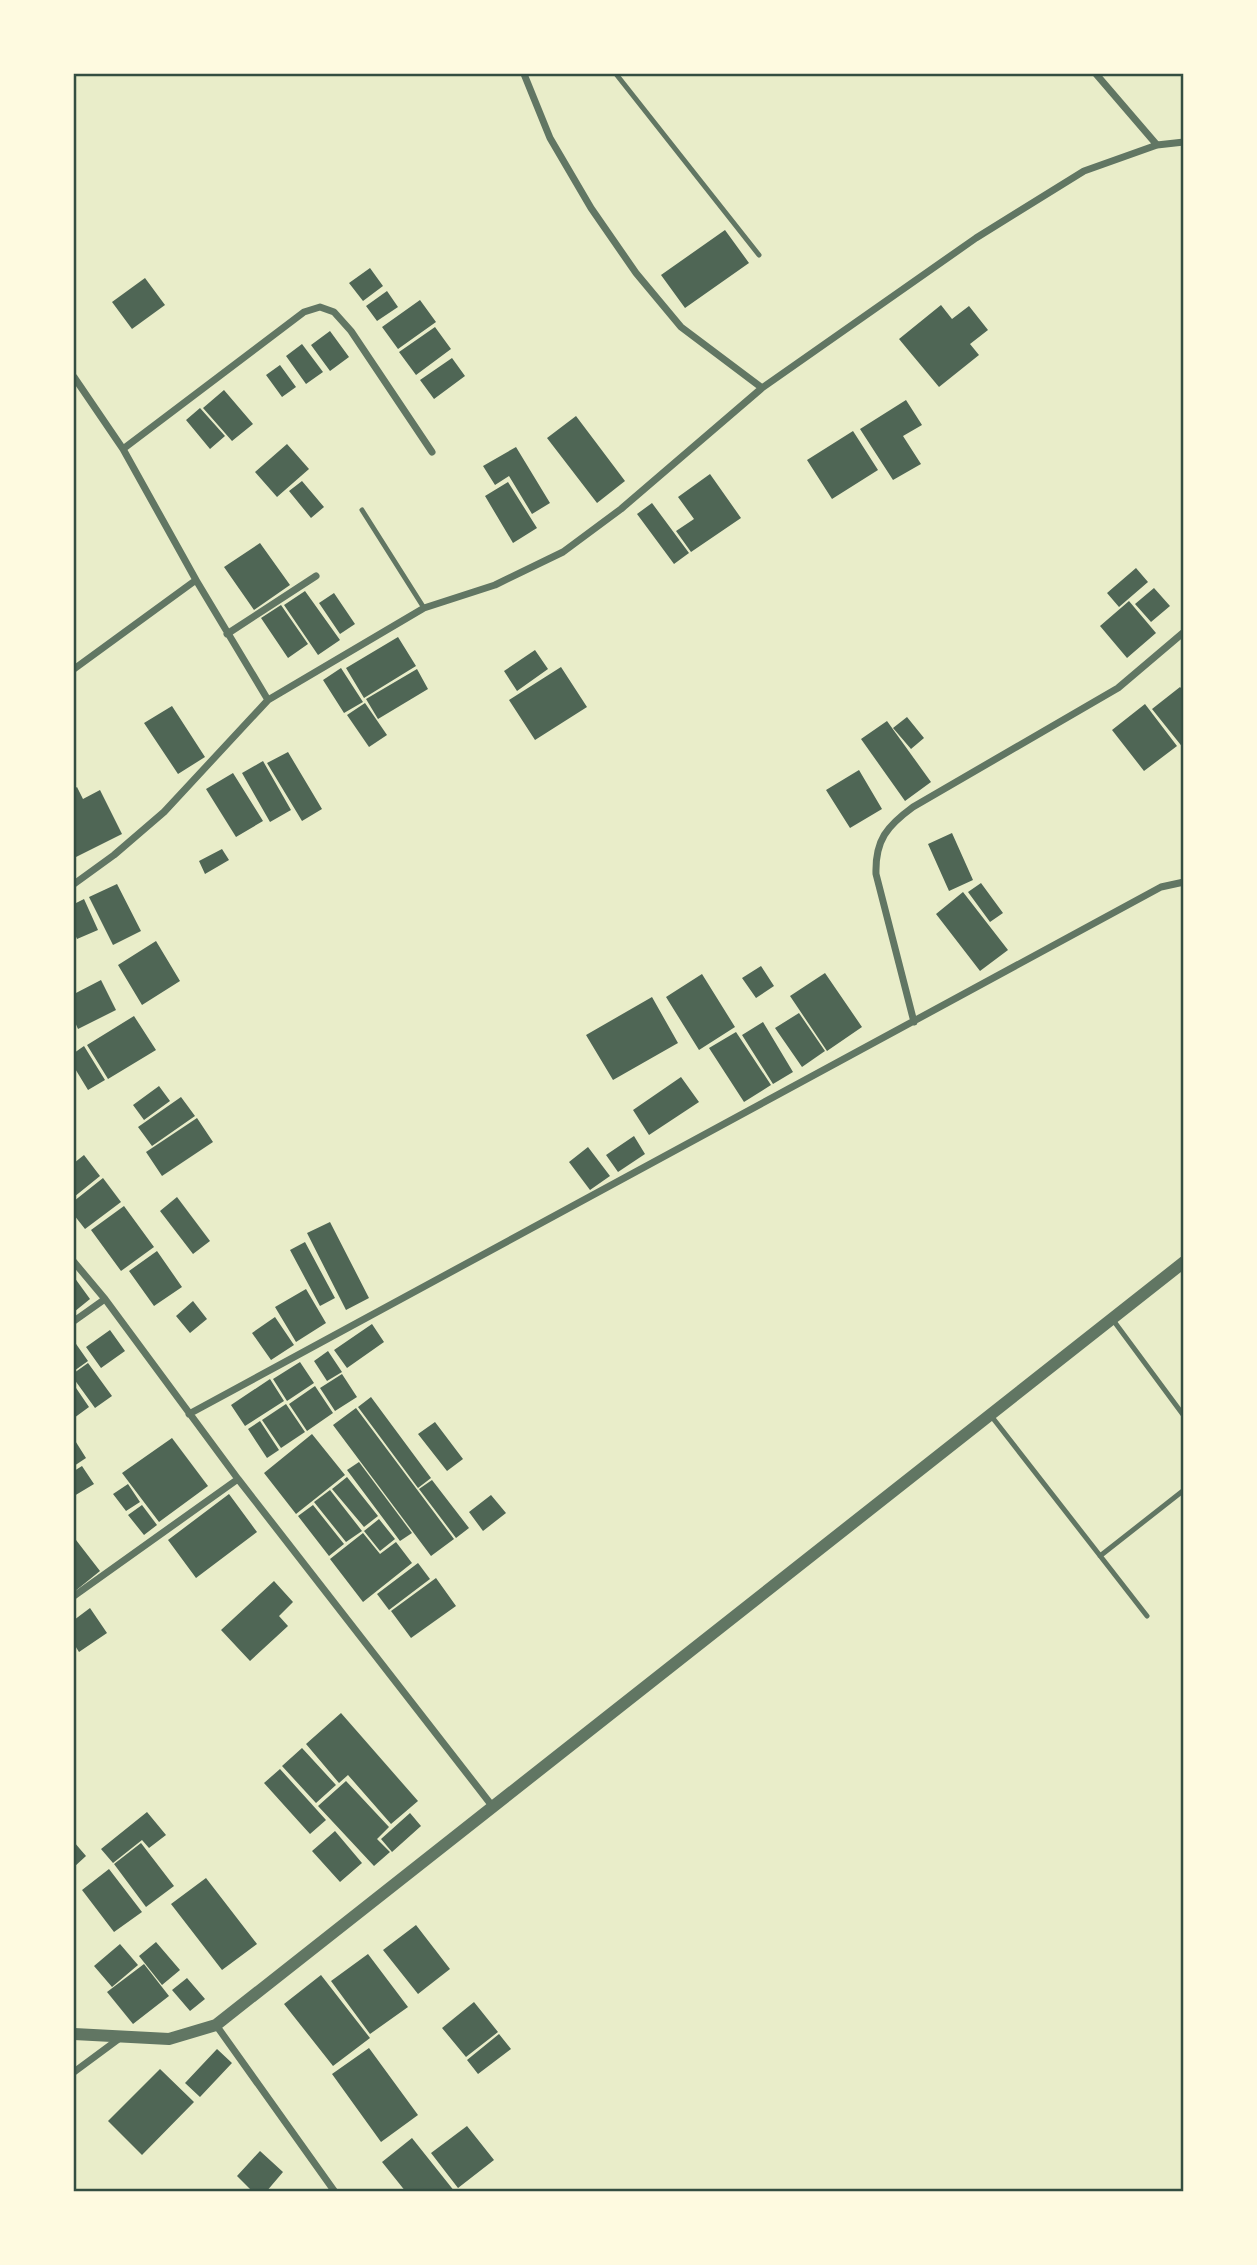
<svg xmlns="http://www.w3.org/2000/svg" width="1257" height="2265" viewBox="0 0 1257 2265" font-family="Signika,sans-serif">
  <rect width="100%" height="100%" fill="#e9edc9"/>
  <path fill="#4f6655" d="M725,230L749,263L685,308L661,275Z
    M370,268L383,286L363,301L349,283Z
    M145,278L165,305L132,329L112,302Z
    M387,291L398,307L377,321L366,306Z
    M420,300L436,322L398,349L382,327Z
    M941,305L952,319L969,306L988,330L970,344L979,355L939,387L899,339Z
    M435,327L451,349L416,375L399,352Z
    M330,331L349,357L330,371L311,345Z
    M302,344L323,372L306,384L286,356Z
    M452,358L465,376L434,399L420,380Z
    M280,365L296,387L282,397L266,375Z
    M224,390L253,424L232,441L203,408Z
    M906,400L922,425L903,436L921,464L893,480L860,429Z
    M200,408L225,436L210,449L186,420Z
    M576,416L625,481L597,503L547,438Z
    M853,431L878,470L832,499L807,460Z
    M287,444L309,469L277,497L255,472Z
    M516,447L550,503L532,514L509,476L495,485L483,466Z
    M710,474L741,518L691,552L676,531L694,519L678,497Z
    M302,481L324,507L311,518L289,491Z
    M508,482L537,528L513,543L485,496Z
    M652,503L689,553L674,564L637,514Z
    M260,543L290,585L254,610L224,567Z
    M1136,568L1148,582L1119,607L1107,593Z
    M1154,588L1170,606L1151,622L1135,604Z
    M305,591L340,640L318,655L284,605Z
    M334,593L355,624L340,634L319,603Z
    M1129,601L1156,633L1127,658L1100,626Z
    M281,605L308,644L288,658L261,618Z
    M398,637L416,666L364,698L346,668Z
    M535,650L548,669L517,691L504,671Z
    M561,667L587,707L535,740L509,700Z
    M341,668L363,702L344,713L323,680Z
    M417,669L428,689L378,719L366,699Z
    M1180,687L1184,691V749L1152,709Z
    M365,703L387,735L369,747L347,715Z
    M1145,704L1177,746L1144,771L1112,730Z
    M172,706L205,757L178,774L144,723Z
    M907,717L924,738L911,749L893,728Z
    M887,721L931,782L905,801L861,739Z
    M288,752L322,809L302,821L267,763Z
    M263,761L291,810L270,822L242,773Z
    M859,770L882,809L850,828L826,790Z
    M233,773L263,821L236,837L206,789Z
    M77,787L83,799L100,790L122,834L76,857L74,851V789Z
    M952,833L973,880L949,891L928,844Z
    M222,849L229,860L205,874L199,861Z
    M981,883L1003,913L990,922L968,892Z
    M117,884L141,931L113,945L89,897Z
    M963,892L1008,950L980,971L936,914Z
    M84,899L98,930L77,939L74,932V904Z
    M156,941L180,981L142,1005L118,965Z
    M761,966L774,986L756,998L742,978Z
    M825,973L862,1027L827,1051L790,996Z
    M702,974L735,1027L699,1050L666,997Z
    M101,980L116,1010L78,1029L74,1020V994Z
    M652,997L678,1043L613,1080L586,1035Z
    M799,1013L825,1051L802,1067L775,1028Z
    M134,1016L156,1050L108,1079L87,1045Z
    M763,1022L793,1072L773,1084L742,1035Z
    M736,1032L771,1085L744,1102L709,1048Z
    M84,1046L105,1080L88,1090L74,1067V1053Z
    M681,1077L699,1102L649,1135L633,1110Z
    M159,1086L170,1101L144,1120L133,1105Z
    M181,1097L195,1116L152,1146L138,1127Z
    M197,1118L213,1142L162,1176L146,1152Z
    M634,1136L645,1154L618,1172L606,1155Z
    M588,1147L610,1176L590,1190L569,1162Z
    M84,1155L100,1176L74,1197V1163Z
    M103,1178L121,1202L85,1229L74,1215V1201Z
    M177,1197L210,1241L193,1254L160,1211Z
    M124,1206L154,1247L121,1271L91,1230Z
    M330,1222L369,1298L346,1310L307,1233Z
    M305,1242L335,1298L320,1306L290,1250Z
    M157,1251L182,1287L154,1306L129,1271Z
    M74,1277L90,1299L74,1312Z
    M306,1289L326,1323L296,1342L275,1307Z
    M193,1301L207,1319L190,1333L176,1316Z
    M275,1317L294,1345L271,1360L252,1333Z
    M372,1324L384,1342L347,1368L334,1350Z
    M110,1330L125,1351L101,1368L86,1347Z
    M74,1341L88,1361L74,1371Z
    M328,1351L342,1372L327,1381L314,1361Z
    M300,1362L314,1383L287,1401L273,1379Z
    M88,1363L112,1396L95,1408L74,1379V1373Z
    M342,1374L357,1397L335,1411L320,1388Z
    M270,1379L284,1401L245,1426L231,1405Z
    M74,1385L89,1407L74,1418Z
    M315,1386L333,1413L307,1431L289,1404Z
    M371,1397L431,1478L418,1488L358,1407Z
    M286,1404L305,1432L281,1448L262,1420Z
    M356,1408L454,1539L431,1556L333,1425Z
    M260,1421L279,1450L267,1458L248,1429Z
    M435,1422L463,1459L447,1471L418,1434Z
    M312,1434L345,1475L296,1514L264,1473Z
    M172,1438L208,1486L159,1522L122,1473Z
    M74,1439L86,1458L74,1466Z
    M359,1462L412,1533L400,1541L347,1470Z
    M82,1466L94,1484L74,1496V1471Z
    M347,1477L378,1516L364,1527L332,1489Z
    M432,1480L469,1528L456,1538L419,1489Z
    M128,1484L140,1502L126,1511L113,1494Z
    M330,1490L362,1531L346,1542L314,1502Z
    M229,1494L257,1532L196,1578L168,1540Z
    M491,1495L506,1513L483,1531L469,1512Z
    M142,1505L157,1525L144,1535L128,1515Z
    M313,1505L344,1544L329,1556L298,1516Z
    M379,1519L395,1539L380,1551L364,1531Z
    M363,1533L380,1554L396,1542L412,1563L363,1602L330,1559Z
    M76,1540L100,1571L74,1592V1542Z
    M418,1563L430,1579L389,1610L377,1594Z
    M436,1578L456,1606L411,1638L391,1611Z
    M274,1581L293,1602L279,1616L288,1626L250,1661L221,1630Z
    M90,1608L107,1633L79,1652L74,1644V1620Z
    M341,1713L418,1801L391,1824L348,1775L339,1783L306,1744Z
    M302,1748L336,1785L316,1803L282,1766Z
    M280,1769L326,1820L310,1834L264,1783Z
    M346,1781L389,1827L377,1839L390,1852L374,1866L318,1806Z
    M147,1812L166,1835L149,1848L142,1840L113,1863L101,1849Z
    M410,1813L421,1826L392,1852L381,1839Z
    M335,1831L362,1863L340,1882L312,1851Z
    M74,1842L86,1856L74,1867Z
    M141,1843L174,1886L146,1907L114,1864Z
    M109,1869L142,1912L114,1932L82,1890Z
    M206,1878L257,1944L222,1970L171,1904Z
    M416,1925L450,1969L418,1994L383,1950Z
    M156,1942L180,1970L162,1985L139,1956Z
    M120,1944L138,1965L112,1987L94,1966Z
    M368,1954L408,2007L370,2034L331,1981Z
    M144,1964L169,1996L133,2024L107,1992Z
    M321,1975L370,2038L333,2066L284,2004Z
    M187,1978L205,1999L190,2011L172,1990Z
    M474,2002L498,2032L466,2057L442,2028Z
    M499,2034L511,2049L478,2074L467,2060Z
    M369,2048L418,2115L381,2142L332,2074Z
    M217,2049L232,2063L200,2097L185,2083Z
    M160,2069L194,2102L142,2155L108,2121Z
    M467,2126L494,2160L458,2188L431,2153Z
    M412,2138L455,2192H406L382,2162Z
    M260,2151L283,2172L266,2192H253L237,2176Z"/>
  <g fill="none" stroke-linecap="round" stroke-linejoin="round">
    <path stroke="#617663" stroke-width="5" d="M616,74L759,255
      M362,510L424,608
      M1113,1320L1184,1416
      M992,1417L1147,1616
      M1100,1556L1184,1490"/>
    <path stroke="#617663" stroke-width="7" d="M524,74L550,138L591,208L636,273L681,327L762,388
      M1096,74L1157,145
      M74,377L123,449L196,580
      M123,449L304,312L320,307L334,312L351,331L432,452
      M227,634L316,576
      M74,669L196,580L268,700L424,608L495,585L563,552L621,509L762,388L976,238L1084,171L1157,145L1184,142
      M74,884L114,855L164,812L268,700
      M914,1022L876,874C875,840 887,826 913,807L1118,688L1184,632
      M74,1262L105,1299L238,1479L493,1807
      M74,1321L105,1299
      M189,1414L1161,887L1184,882
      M74,1596L238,1479
      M216,2025L335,2192
      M74,2072L120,2038"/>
    <path stroke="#617663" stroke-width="12" d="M74,2034L169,2039L216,2025L1184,1262"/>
  </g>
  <rect width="1257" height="2265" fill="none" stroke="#fefae0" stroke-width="150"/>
  <rect x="75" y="75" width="1107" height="2115" fill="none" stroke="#344e41" stroke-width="2.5"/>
</svg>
